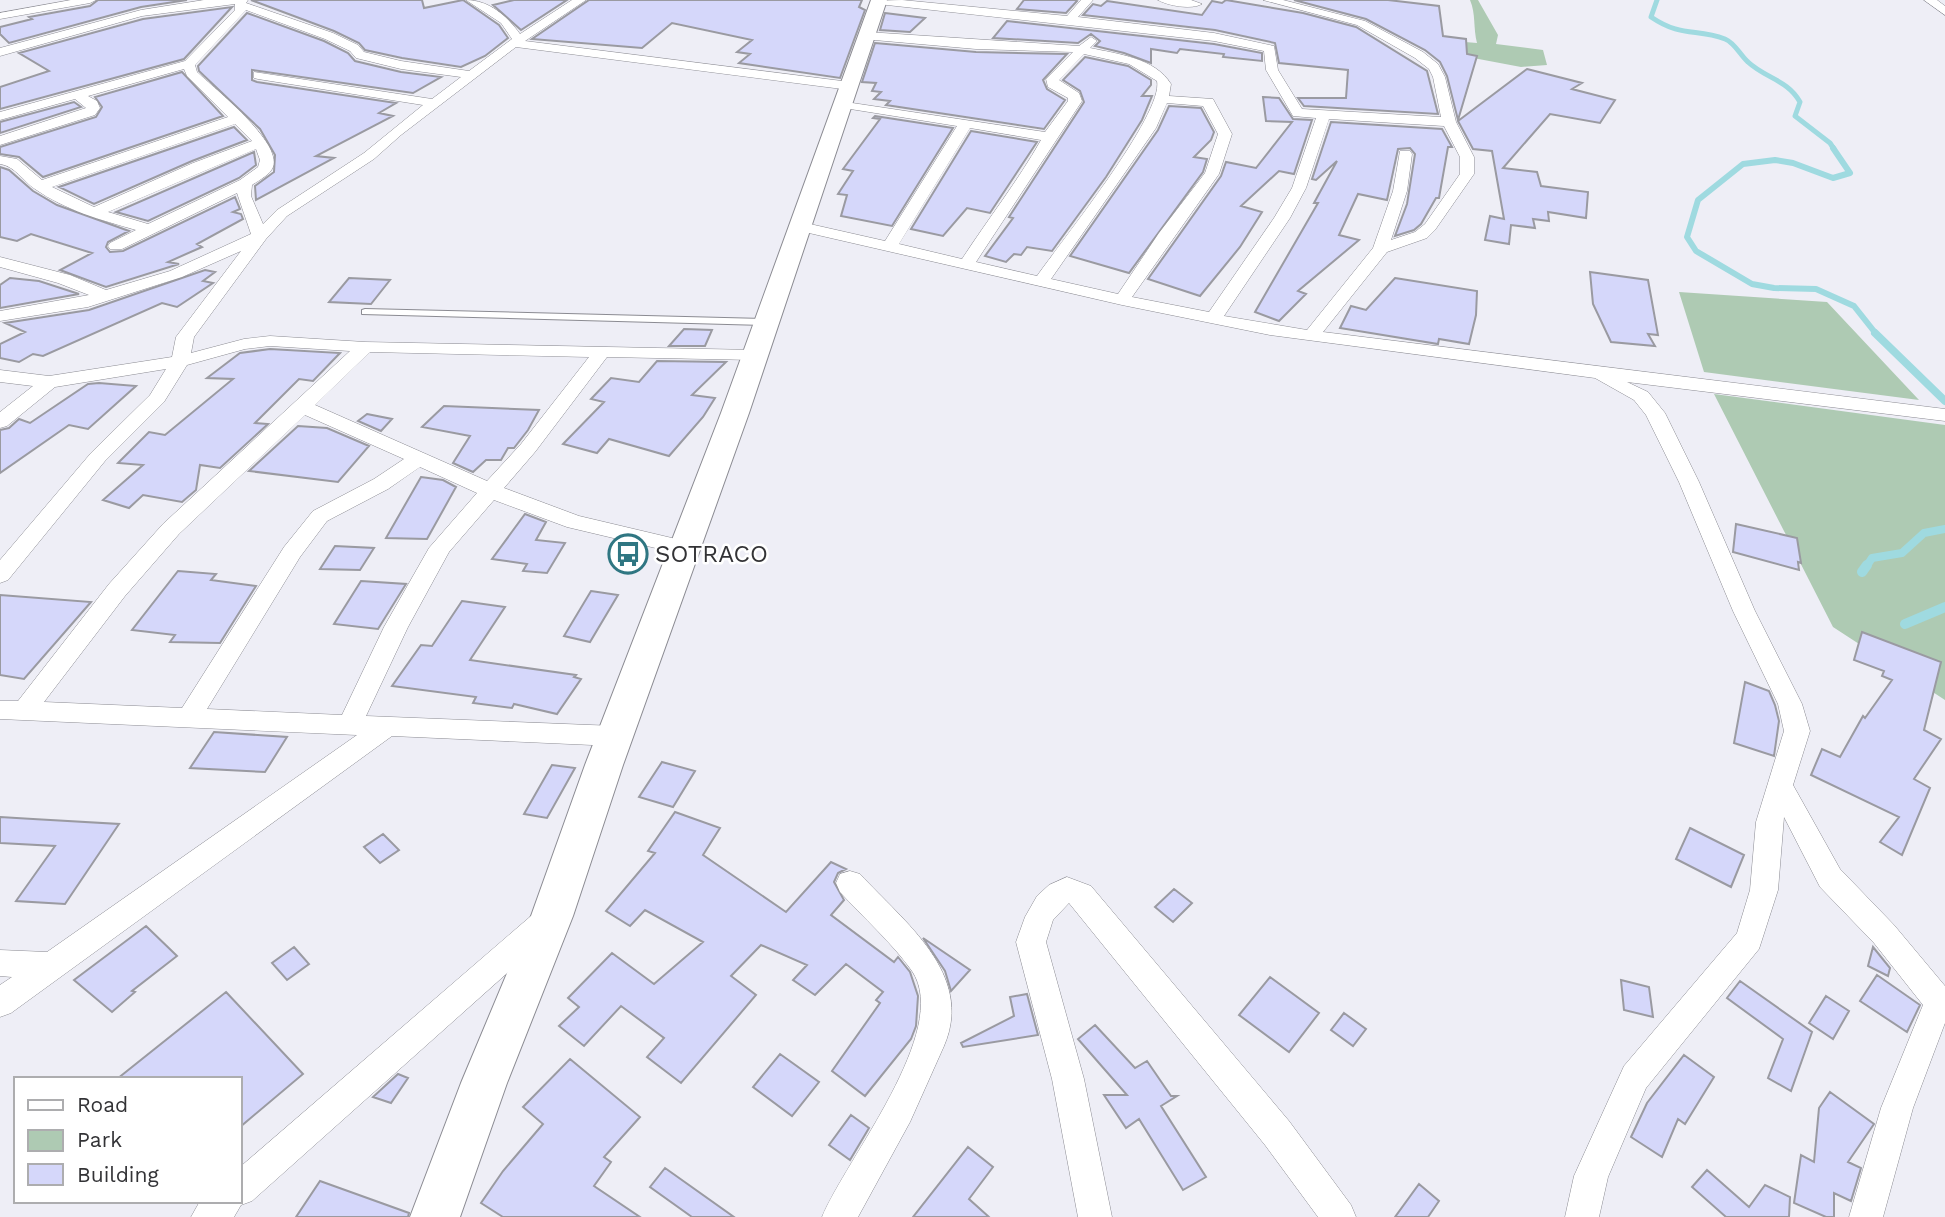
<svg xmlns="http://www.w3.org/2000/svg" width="1945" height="1217" viewBox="0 0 1945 1217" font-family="'Work Sans',sans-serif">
  <rect width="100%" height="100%" fill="#eeeef6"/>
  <path fill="#aecab3" d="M1470,0H1478L1498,35L1496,44L1543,50L1547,65L1521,67L1468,57L1465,42L1477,43C1473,28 1476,14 1470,0Z
    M1679,292L1827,302L1919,400L1704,372Z
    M1714,394L1945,425V700L1833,627Z"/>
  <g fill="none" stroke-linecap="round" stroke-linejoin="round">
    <path stroke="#9fdae0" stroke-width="5" d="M1657,0L1651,17C1682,38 1696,28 1725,39C1735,43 1740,55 1748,62C1765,78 1788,80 1800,102L1795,116L1830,143L1834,149"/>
    <path stroke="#9fdae0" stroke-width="6" d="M1833,148L1850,173L1833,178L1793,163L1775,160L1743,164L1698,200L1687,237L1696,251L1752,284L1774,288L1816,289L1854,306L1877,335"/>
    <path stroke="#9fdae0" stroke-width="8" d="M1875,333L1945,401
      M1866,567L1872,558L1902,553L1924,533L1945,529"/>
    <path stroke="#9fdae0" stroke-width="10" d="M1862,572L1867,565
      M1905,624L1945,607"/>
  </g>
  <path fill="#d5d7fa" stroke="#9a9aa1" stroke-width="2" d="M98,0H187L141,7L9,43L0,34V27L32,19L29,17L90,6Z
    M251,0H422L424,8L463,0L499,25L508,38L485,56L461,67L402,58L365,50L359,43L334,31Z
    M514,0H567L521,30L493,5Z
    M589,0H862L859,7L865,10L840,78L739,63L750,54L737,52L752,40L672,23L642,48L532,39Z
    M1024,0H1075L1077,1L1066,13L1017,9Z
    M1226,0L1303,13L1356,27L1427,71L1438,114L1304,106L1298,98H1346L1348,70L1279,63L1275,43L1215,30L1083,15L1093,4L1101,6L1107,1L1202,15L1212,1L1222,3Z
    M1294,0H1388L1439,6L1443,36L1466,39L1467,54L1477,56L1458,120L1447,76L1440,62L1425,50L1366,19Z
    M232,7L184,59L0,109V87L49,71L19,53L143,19Z
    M247,13L324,41L348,53L355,61L401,72L441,77L413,93L252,70V80L257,82L396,103L379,113L393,116L316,156L334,158L256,200L255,186L274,172L275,155L260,129L199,71L198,66Z
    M885,13L925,18L910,32L880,30Z
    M1007,21L1214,44L1262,53V61L1223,57L1224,54L1180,49L1177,53L1151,49V63L1124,53L1095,46L1100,41L1091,34L1078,43L993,38Z
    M875,43L976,52L1067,54L1043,80L1047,89L1065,100L1044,129L886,105L890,101L874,99L881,92L872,91L876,83L862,82Z
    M1085,57L1128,66L1151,80V85L1142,96H1152L1142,120L1106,177L1052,251L1027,247L1021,255L1014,254L1006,262L985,256L1013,218L1009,217L1084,102L1080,91L1063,80Z
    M1527,69L1582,83L1572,89L1615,100L1600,123L1550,114L1503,168L1537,172L1541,186L1588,192L1586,218L1548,212L1549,221L1533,219L1535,228L1511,225L1509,244L1485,240L1490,216L1504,219L1492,151L1473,149L1458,121Z
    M182,72L223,116L43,177L19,157L0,154V147L96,117L102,107L95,97Z
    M1263,97L1279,98L1293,119L1312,120L1294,174L1279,171L1241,206L1262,212L1240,247L1200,296L1148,279L1221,176L1226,162L1256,168L1292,122L1266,121Z
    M74,102L81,107L0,133V122Z
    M1169,106L1201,108L1214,132L1211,140L1194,157L1207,159L1203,172L1129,273L1070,256L1158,130Z
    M875,116L953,128L892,226L841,216L847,195L838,194L853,171L843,169L880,119L873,118Z
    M1331,122L1442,129L1452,147H1448L1439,198H1436L1421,224L1414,230L1395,236L1407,204L1415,154L1410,148L1398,149L1387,200L1358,194L1339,235L1359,240L1298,291L1306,294L1279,321L1255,312L1318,203H1314L1337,161L1316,180L1312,179Z
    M234,127L247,140L192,161L94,204L59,187Z
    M971,131L1037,142L990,213L967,208L943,236L911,229Z
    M254,152L256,165L239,178L148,221L116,212Z
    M0,167L9,170L33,191L57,205L129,231L108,242L106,247L110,252L123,251L235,197L240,209L233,212L241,214L243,219L197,244L202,247L168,262L179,264L106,287L60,270L92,253L31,234L17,241L0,237Z
    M205,270L215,272L203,281L213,283L177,307L162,303L43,356L33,354L19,362L0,358V344L25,332L5,323L89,310Z
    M1590,272L1648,280L1658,335L1648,334L1655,346L1611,342L1593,304Z
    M10,278L39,281L79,294L0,308V285Z
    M349,278L390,280L371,304L329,302Z
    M1395,278L1477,291L1476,315L1469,344L1439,339L1438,344L1340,328L1351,306L1366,310Z
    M684,329L712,330L705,346H669Z
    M270,349L340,353L313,381L299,379L255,423L268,424L220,468L200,465L196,490L182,502L143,495L129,508L103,500L143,465L118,463L149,432L165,435L233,379L207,378L240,353Z
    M657,361L726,362L692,395L715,398L703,417L669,456L609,439L597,453L563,444L604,402L591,399L611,378L639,382Z
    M99,383L136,386L88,429L69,425L0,473V430L9,428L19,419L30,423L88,384Z
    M444,406L539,410L528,430L514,448H508L501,460H486L473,472L453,463L470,436L422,427Z
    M367,414L392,419L381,431L358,421Z
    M298,426L327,428L369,446L338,482L249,471Z
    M421,477L443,480L456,487L427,539L386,538Z
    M525,514L546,522L536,540L565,543L547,573L523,571L527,564L492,559Z
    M1736,524L1797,538L1801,563L1798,562L1799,570L1733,552Z
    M335,546L374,548L360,570L320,569Z
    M178,571L216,574L211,580L256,586L220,643L170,642L175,635L132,630Z
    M361,581L406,584L378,629L334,624Z
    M591,591L618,595L590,642L564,636Z
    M0,595L91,602L24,679L0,675Z
    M462,601L505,607L470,660L576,675L574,677L581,679L557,714L514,704L512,708L473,703L476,697L392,686L421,645L432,646Z
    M1862,632L1941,662L1924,730L1941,739L1914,779L1930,788L1902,855L1880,842L1899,817L1811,775L1822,749L1840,757L1863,716L1865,718L1892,680L1882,676L1884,671L1854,660Z
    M1745,682L1769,691L1775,705L1779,721L1774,756L1734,743Z
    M214,732L287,737L265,772L190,768Z
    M662,762L695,771L673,807L639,797Z
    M552,765L575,768L547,818L524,814Z
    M675,812L720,828L703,855L786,912L831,862L846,869L838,873L834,882L844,900L831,915L894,962L898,957L910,972L918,996L916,1026L911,1039L865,1096L832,1071L880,1003L876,1000L883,992L846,964L815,995L793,980L807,965L761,945L731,976L756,995L681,1083L647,1057L664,1038L621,1006L584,1046L559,1026L579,1007L568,998L612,953L654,984L703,942L645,910L630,926L606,911L655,853L648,851Z
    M0,817L33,819L119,824L65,904L16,901L55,846L0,843Z
    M1690,828L1744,855L1731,887L1676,859Z
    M383,834L399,850L380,863L364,847Z
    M1174,889L1192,903L1173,922L1155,907Z
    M146,926L177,956L132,991L135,992L112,1012L74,980Z
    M923,938L970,970L951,991L945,971Z
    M294,947L309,964L287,980L272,963Z
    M1873,947L1890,968L1888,976L1868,966Z
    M1877,975L1920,1005L1907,1032L1860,1001Z
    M1270,977L1319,1013L1289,1052L1239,1015Z
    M1621,980L1649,987L1653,1017L1624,1010Z
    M1740,981L1812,1032L1791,1091L1768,1078L1783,1039L1727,998Z
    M226,992L303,1074L240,1127V1079H117Z
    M1027,994L1038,1035L963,1047L961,1043L1014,1016L1010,997Z
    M1826,996L1849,1011L1833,1039L1809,1023Z
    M1344,1013L1366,1029L1353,1046L1331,1030Z
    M1095,1025L1135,1068L1147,1061L1171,1096H1177L1161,1106L1206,1177L1183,1190L1139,1119L1126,1128L1104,1095H1127L1078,1039Z
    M780,1054L819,1082L792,1116L753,1087Z
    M1684,1055L1714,1077L1685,1124L1678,1119L1662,1157L1631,1137L1647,1103Z
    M570,1059L640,1117L604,1157L611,1162L594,1186L640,1217H503L481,1203L503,1171L543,1124L523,1107Z
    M398,1074L408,1078L391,1103L373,1097Z
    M1830,1092L1874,1124L1848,1162L1861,1168L1851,1201L1834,1193V1217H1826L1794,1203L1801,1155L1814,1162L1819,1108Z
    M851,1115L869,1128L850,1160L829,1145Z
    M968,1147L993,1167L969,1199L989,1217H913Z
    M665,1168L734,1217H692L650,1187Z
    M1707,1170L1749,1207L1765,1185L1790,1197L1789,1217H1726L1692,1187Z
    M320,1181L409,1213L408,1217H296Z
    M1419,1184L1439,1201L1428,1217H1395Z"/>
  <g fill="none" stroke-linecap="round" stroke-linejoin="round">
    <g stroke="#8b8b92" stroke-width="2">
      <path id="lane" d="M365,309L767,319L772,322L767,325L362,314V310Z"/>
    </g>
    <g stroke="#8b8b92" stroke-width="1">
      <path id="street" d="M71,0H96L90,3L0,19V13Z
        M204,0H248L246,3L333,33L358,45L364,52L401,61L469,71L512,39L501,23L466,0C489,0 507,16 520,34L572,0H586L525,41L850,82L856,86L850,90L516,47L401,135L374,159L287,216L266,239L194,337L191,353L244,339L270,336L365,342L755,350L764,355L755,360L607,357L535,452L504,488L579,516L693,543L696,548L693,553L685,555L567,527L494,500L449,552L408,627L366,716L615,726L624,729L628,736L624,743L615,746L392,736L11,1013L0,1017V985L12,977L0,976V950L47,952L357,735L0,719V701H18L109,584L163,524L350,351L270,346L245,349L187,365L164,402L105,461L8,580L0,583V560L91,453L150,395L166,369L55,387L7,426L0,428V412L33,386L0,382V370L49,376L172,357L176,337L241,251L182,277L88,307L0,321V311L89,295L58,283L0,267V257L70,275L106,290L170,271L251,234L237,193L122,249H110L108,246L110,243L136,230C101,220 65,210 35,189C23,181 15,166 0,164V156L17,159L42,180L228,117L187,76L184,69L88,96L97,101L100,108L95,115L0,145V136L86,108L75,99L0,120V112L185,61L235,10V4L142,16L0,56V48L141,10ZM246,10L325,39L350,51L356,58L401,69L461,77L432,99L254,72V78L258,79L423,105L364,153L277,210L263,224L251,196L252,185C259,180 270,175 273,167C282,142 215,89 197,72L195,65ZM235,124L252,141L193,163L94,207L52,187ZM256,149L260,160L258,167L240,180L148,224L108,212ZM370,352L589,357L521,444L487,481L315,405ZM305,415L404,459L374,479L313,511L284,547L182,708L44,702L125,596L179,534ZM420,467L477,493L429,548L384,627L342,715L207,709L300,557L327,521L388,489Z
        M902,0L1067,16L1081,0H1093L1078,17L1214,33L1274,46L1278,70L1302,109L1441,117L1433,77L1429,69L1415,58L1357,25L1263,0H1283L1365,21L1423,52L1438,64L1445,77L1456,122L1474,157V174L1435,230L1427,238L1387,252L1323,332L1945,409V421L1627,382L1648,392L1665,413L1699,482L1755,611L1802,704L1810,731L1793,785L1840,869L1894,925L1945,986V1023L1913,1108L1883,1217H1849L1881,1108L1923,1005L1874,943L1820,887L1784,817L1778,890L1759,949L1646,1088L1608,1177L1599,1217H1565L1574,1176L1624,1066L1737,933L1750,890L1756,822L1784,731L1778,704L1733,611L1679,482L1646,415L1634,400L1595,378L1270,335L1122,305L796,230L793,227L796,224L801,222L885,241L957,126L844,108L837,104L839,101L1045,132L1068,101V98L1048,87L1046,79L1073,52L976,49L863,39V33L867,32L1079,46L1091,37L1097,41L1090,48C1118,54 1155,58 1171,84L1169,96L1213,99L1232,134L1219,174L1132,297L1209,312L1274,218L1292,188L1316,118L1293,116L1266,70L1264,51L1214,41L878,4L872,1ZM1084,54L1129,64L1157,81C1164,114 1060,243 1037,276L976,262L1082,101L1079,93L1059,80ZM1167,103L1203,106L1218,134L1205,173L1159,233L1118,294L1051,279L1156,128ZM1329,119L1444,126L1460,157V174L1425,224L1415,232L1391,240L1407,191L1412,154L1410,151H1400L1393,191L1373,248L1307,330L1224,316L1290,218L1306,188ZM970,128L1041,140C1018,181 988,219 962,259L899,244Z
        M1158,0H1191L1202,4C1192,10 1168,6 1158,0Z
        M1924,0H1937L1945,6V15Z
        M850,871L860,874C904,922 975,974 944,1046L910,1122L858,1217H822C846,1159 952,1030 912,971C894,945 862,916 840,892L836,883L840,874Z
        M1067,877L1091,886L1289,1121L1351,1205L1356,1217H1318L1265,1145L1069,903L1053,920L1046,942L1084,1079L1112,1217H1078L1052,1079L1016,942L1025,917L1037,896L1049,885Z
        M541,912L551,916L555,925L551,934L252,1201L241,1205L234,1217H191L200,1201H240V1167L531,916Z"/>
    </g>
    <g stroke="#8b8b92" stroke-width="2">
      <path id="secondary" d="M871,0H887L749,413L623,765L573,916L507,1083L460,1217H410L461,1083L531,916L585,765L721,413Z"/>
    </g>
    <use href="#lane" fill="#fff" fill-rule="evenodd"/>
    <use href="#street" fill="#fff" fill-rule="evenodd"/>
    <use href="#secondary" fill="#fff" fill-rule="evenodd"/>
  </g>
  <defs>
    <g id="bus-ring" transform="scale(2.0125)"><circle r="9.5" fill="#fff" stroke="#2f7682" stroke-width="1.5"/><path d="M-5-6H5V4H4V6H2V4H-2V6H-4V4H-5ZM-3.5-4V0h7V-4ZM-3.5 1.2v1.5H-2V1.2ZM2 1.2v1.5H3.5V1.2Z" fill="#2f7682"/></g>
  </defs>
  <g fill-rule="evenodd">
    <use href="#bus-ring" x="628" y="554"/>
  </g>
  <g text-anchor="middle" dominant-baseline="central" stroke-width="5" stroke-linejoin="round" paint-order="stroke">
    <g font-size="24" fill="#333336" stroke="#fff" text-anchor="start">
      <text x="655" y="554">SOTRACO</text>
    </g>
  </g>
  <rect x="14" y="1077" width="228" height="126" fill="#ffffff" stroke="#adadaf" stroke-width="2"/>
  <rect x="28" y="1100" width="35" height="10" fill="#ffffff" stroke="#adadaf" stroke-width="2"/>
  <text x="77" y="1112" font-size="21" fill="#333336">Road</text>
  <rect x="28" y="1130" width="35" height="21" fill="#aecab3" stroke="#adadaf" stroke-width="2"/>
  <text x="77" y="1147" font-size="21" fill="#333336">Park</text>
  <rect x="28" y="1164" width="35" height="21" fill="#d5d7fa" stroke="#adadaf" stroke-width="2"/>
  <text x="77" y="1182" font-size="21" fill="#333336">Building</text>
</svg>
